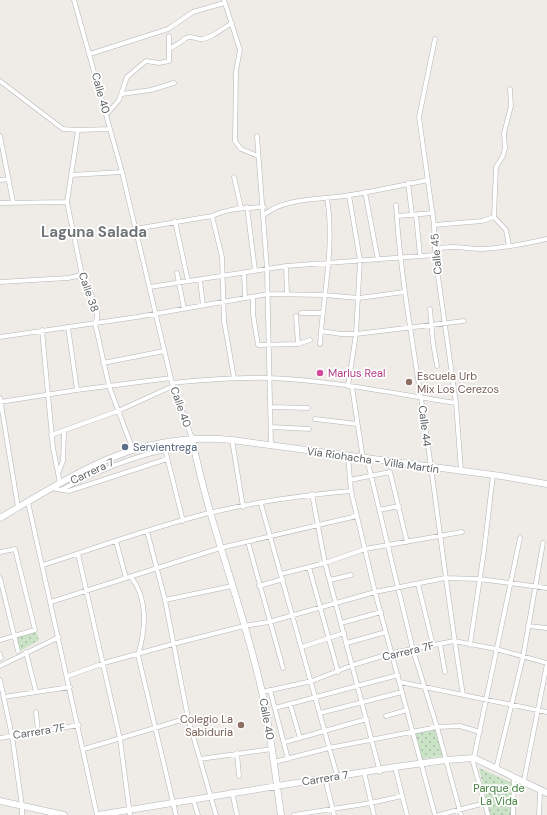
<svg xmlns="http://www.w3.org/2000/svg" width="547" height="815" viewBox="0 0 547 815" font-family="'DM Sans',sans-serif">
  <defs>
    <pattern id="grass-dots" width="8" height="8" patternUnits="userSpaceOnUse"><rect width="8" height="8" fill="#cae3c6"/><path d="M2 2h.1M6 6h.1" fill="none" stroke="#a7bba4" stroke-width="1.8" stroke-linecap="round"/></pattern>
  </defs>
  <rect width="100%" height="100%" fill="#efece7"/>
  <path fill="url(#grass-dots)" d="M36,631L39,640L20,651L16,637Z
    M435,729L443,756L422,759L413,733Z
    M479,768L512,783V815H490Z"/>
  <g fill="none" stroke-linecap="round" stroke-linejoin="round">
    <g stroke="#b2b4b7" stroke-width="5">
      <path id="street" d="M74,0L122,172L172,383L192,438
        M224,0L240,50L236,71L235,141L241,149L258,156
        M435,39L419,117L434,225L435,255L456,403L461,471
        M170,48C176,46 180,42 186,38C191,35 195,39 201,39C211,39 223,28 232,23
        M90,54L168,29L193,12L224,3
        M0,81L63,129L78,130L110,129
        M122,94L151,90L174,83
        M106,115L119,100L127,77L146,61L159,63L169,61V36
        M78,130L67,202L82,275L91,293L97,311V319L95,323L109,386L133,450
        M0,136L13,202
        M257,136L267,269L271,446
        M71,175L122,172
        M234,177L241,208
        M0,180L9,179
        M408,183L412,215
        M365,192L378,260
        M0,203L67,202
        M396,205C400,270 411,333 421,398C436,496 447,596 463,695
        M247,207L255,270
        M264,215C284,197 324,200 350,195C376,191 402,185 428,180
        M416,215L420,256
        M212,216L222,257L224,321L234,378
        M397,216L433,213
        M494,217L506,230L509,246
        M175,221L188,281
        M434,225L482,221L494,217L496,167L503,156L505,148L504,133L511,106L510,89
        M135,229L212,216C229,208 245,208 264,207
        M435,250C450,244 466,249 482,249C504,248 525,244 547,239
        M286,266L287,294
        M177,273L184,309
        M244,273L245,298
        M200,280L203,305
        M0,282L68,278L82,275
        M150,287L286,266L435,255
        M253,297V314L258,345L298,344L310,340
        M430,309L433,343L437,366
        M301,313H322
        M296,316L298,344
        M68,327L77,390
        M42,330L53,448L60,483
        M321,331L341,334H356L464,321
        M0,337L137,317L268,294L324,295L359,298L404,292
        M320,344C323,296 335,246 327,198
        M103,363L164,351
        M172,383C205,380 237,377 269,378C332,380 394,394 456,403
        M348,386L356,334L360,260L349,195
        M352,387L363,459
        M0,398L18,507
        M0,402L77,390L171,378
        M272,407L308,408
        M315,419L357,424
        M272,427L309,429
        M51,435L118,411L173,386
        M232,440L243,507
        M165,449L183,521
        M348,456L351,491L375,592L435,815
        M367,459L413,650L437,727L461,815
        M58,474L63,461L64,432
        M350,480L390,472L407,542
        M56,489L69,491L167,459
        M61,490C95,472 127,458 165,450
        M312,494L325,563L380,772
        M28,502L97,815
        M261,504L338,779
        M379,510L399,506
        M147,531L165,600L188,718L216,815
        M116,541L126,578
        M248,542L283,668
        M0,552L15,549L35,630L0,640
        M78,554L120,739L130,815
        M43,565C98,547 153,527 209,513C255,502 303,495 351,491
        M309,567L338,672
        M281,574L325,563L365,549L462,532
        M131,577C148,598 146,629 138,655L176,815
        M0,578L18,651
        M330,580L351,575
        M418,584L433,645
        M259,586L283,579
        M165,600L232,586
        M51,602L220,548L357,516
        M341,623L381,612
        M528,626L547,628
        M347,643L386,632
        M440,644L445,672
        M470,645L484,551L493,475
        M302,647L344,633
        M26,652L36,692
        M0,654L1,658
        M0,666L59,637
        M68,676L104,663L173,644L244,626L269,622L375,592L445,578L479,579L547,588
        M0,680L12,736L22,806V815
        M400,682L547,712
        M270,690L288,759
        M262,692L312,681L353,665L392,653L454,641L496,649L547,663
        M4,697L70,687
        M290,704L300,738
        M275,708L398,675
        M36,712L38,731
        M320,713L402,692
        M386,716L407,710
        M0,738L79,725
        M285,742L367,719
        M84,749L188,718
        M237,753L239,776
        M200,759L272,749
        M274,762L329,748L437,727L460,726L480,732
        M395,767L407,815
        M496,769L523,657L543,543
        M364,772L374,815
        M325,778L334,815
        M523,785L547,664
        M232,792L237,815
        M193,799L198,815
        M294,815L371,803L402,796
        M439,815L485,803
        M488,815L473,762L520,538
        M513,815L514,777
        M539,815L540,793L542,791"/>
    </g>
    <g stroke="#b3b6ba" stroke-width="7">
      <path id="secondary" d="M192,438C209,525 243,606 262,692C271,733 275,774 281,815
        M159,448L193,441
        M0,518C79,472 137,431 232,440L501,476L547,484
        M0,801L64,815
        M98,815L395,767L446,760L474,758L547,793"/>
    </g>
    <use href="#street" stroke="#fff" stroke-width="4"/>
    <use href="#secondary" stroke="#fff" stroke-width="6"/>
  </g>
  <circle fill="#d1479c" stroke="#fff" stroke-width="1.5" cx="320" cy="373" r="4"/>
  <g fill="#8d6e63" stroke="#fff" stroke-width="1.5">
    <circle cx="409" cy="382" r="4"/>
    <circle cx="241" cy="725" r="4"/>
  </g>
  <circle fill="#5c6f8a" stroke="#fff" stroke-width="1.5" cx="125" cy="447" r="4"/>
  <g text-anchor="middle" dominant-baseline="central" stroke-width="3.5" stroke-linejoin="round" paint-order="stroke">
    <g font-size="11" fill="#5e6265" stroke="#fff">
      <text transform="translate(101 93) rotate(75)">Calle 40</text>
      <text transform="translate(436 254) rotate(-95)">Calle 45</text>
      <text transform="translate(89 292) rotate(71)">Calle 38</text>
      <text transform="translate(181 407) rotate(71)">Calle 40</text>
      <text transform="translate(425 426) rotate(83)">Calle 44</text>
      <text transform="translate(373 460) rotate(8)">Vía Riohacha - Villa Martín</text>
      <text transform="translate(92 471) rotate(-25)">Carrera 7</text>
      <text transform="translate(408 651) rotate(-13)">Carrera 7F</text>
      <text transform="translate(267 719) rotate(80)">Calle 40</text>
      <text transform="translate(39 731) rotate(-9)">Carrera 7F</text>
      <text transform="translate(325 778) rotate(-9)">Carrera 7</text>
    </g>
    <g font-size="11" fill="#b23c85" stroke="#fff" text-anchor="start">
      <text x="328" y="373">Marlus Real</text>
    </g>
    <g font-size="11" fill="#785e54" stroke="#fff" text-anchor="start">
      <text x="417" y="376">Escuela Urb<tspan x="417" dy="13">Mix Los Cerezos</tspan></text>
      <text x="233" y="719" text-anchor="end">Colegio La<tspan x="233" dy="13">Sabiduria</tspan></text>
    </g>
    <g font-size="11" fill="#4e5e75" stroke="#fff" text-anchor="start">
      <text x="133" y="447">Servientrega</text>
    </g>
    <g font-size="11" fill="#458240" stroke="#fff">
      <text x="499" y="788">Parque de<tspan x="499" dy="13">La Vida</tspan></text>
    </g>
    <g font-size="15" font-weight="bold" fill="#6f7477" stroke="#fff">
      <text x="94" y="232">Laguna Salada</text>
    </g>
  </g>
</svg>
